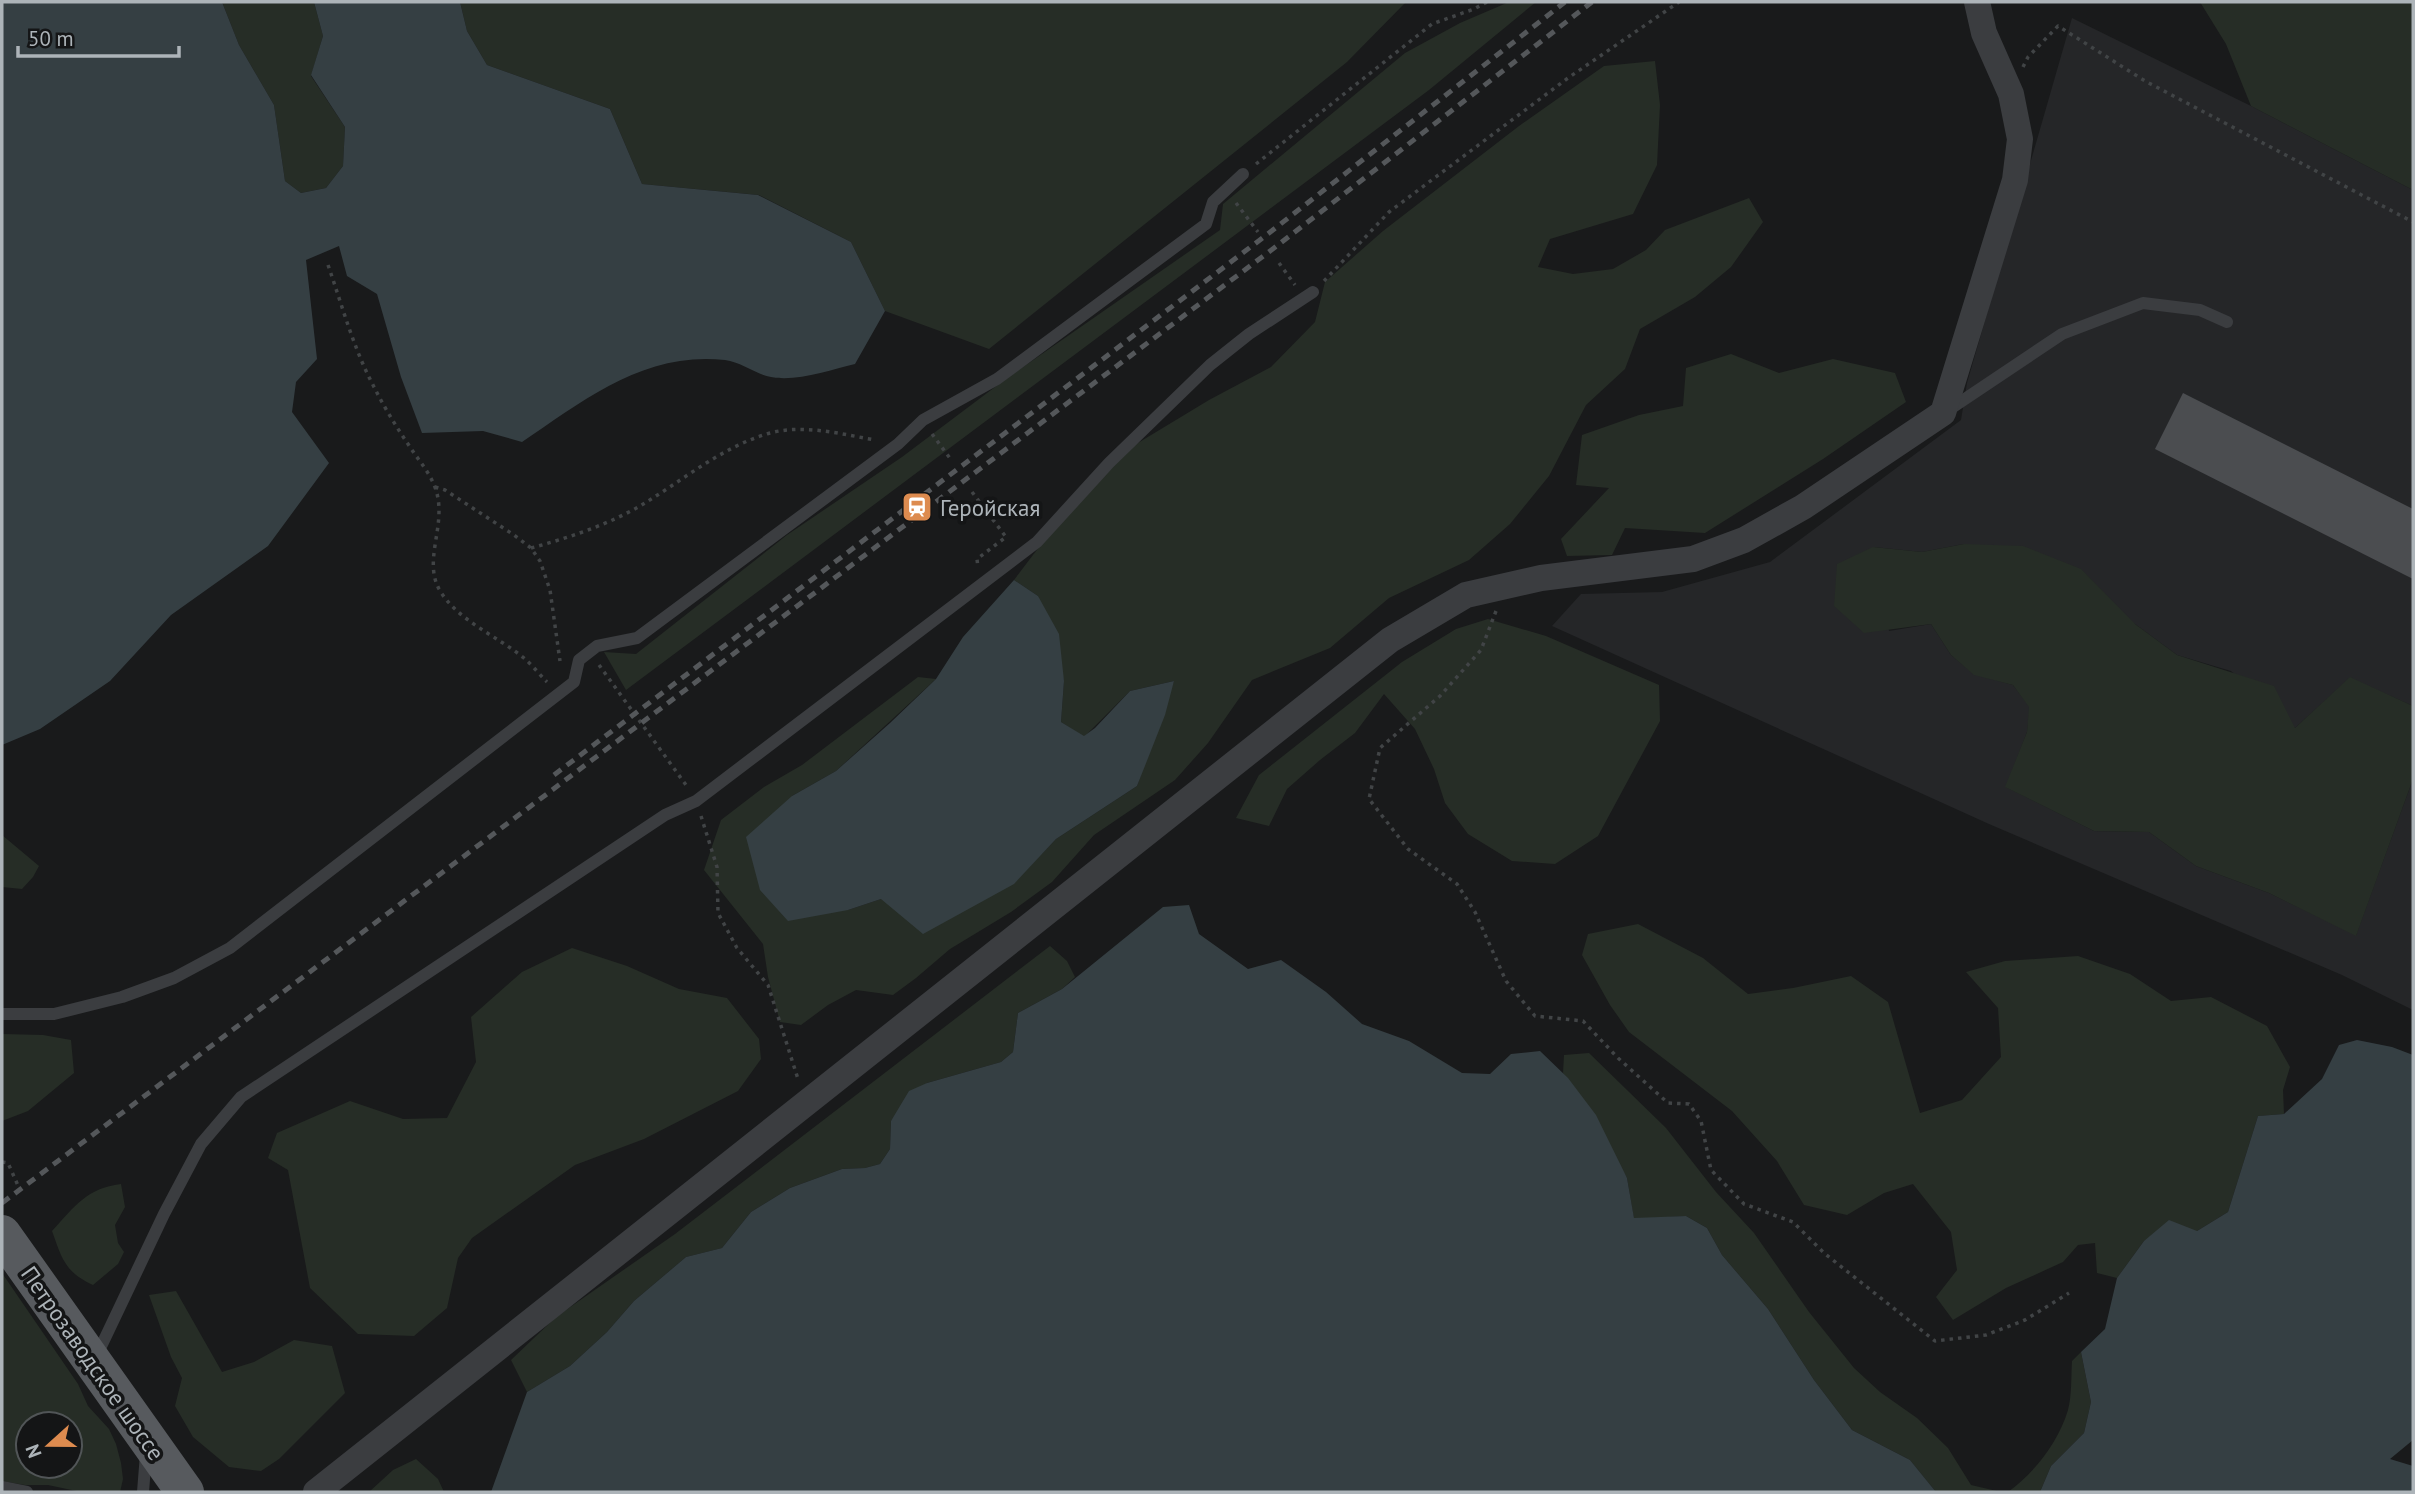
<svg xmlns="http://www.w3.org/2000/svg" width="2415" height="1494" viewBox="0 0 2415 1494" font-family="'PT Sans',sans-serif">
  <rect width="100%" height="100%" fill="#191a1b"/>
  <path fill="#252628" d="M2072,18L2251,106L2413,190V706L2350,678L2295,728L2231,671L2177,655L2135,624L1964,544L1922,552L1873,547L1889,631L1931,624L1951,655L1974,674L2013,685L2030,707L2027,732L2006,787L2094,831L2149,832L2196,866L2269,893L2356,935L2413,779V1010L2342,975L1989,824L1552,626L1581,594L1662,592L1770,562L1961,420L1967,383Z"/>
  <path fill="#262d26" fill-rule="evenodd" d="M222,2H314L323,36L311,76L345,127L343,166L326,188L301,193L285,181L274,105L239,45Z
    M460,2H1406L1347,62L989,349L885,311L851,242L759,195L642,184L610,109L487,65L467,31Z
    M1509,2H1536L1429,90L626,690L604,652L636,654L787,535L902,457L1003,381L1220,230L1223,204L1405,53L1460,23Z
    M2200,2H2413V190L2251,106L2226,44Z
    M1655,61L1660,105L1657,165L1633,214L1550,239L1538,267L1573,274L1613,269L1646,250L1665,230L1749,198L1763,222L1731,267L1695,297L1640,329L1625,369L1586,405L1549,476L1510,524L1469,560L1389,598L1330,648L1252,680L1208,743L1175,780L1094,835L1052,882L1011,912L950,949L916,978L893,995L856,990L828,1005L801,1025L780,1022L768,977L763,944L704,870L721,820L764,787L802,765L918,677L936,679L836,771L792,796L848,910L881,899L1013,884L1056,839L1137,786L1174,681L1130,691L1084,737L1061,722L1064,681L1038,596L1014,580L1068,509L1128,449L1209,400L1271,367L1315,322L1325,282L1383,231L1519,126L1604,66Z
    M1731,354L1779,373L1833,359L1895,373L1906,402L1823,459L1705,533L1625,528L1612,555L1567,556L1561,539L1609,488L1576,485L1582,435L1639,415L1683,406L1686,368Z
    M1964,544L2023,546L2081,569L2135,624L2177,655L2274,686L2295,728L2350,677L2413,706V779L2356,936L2269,893L2196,866L2149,832L2094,831L2005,787L2027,732L2029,707L2013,685L1974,675L1951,655L1931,624L1864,633L1834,606L1837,564L1873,547L1922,552Z
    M1488,619L1546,636L1659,685L1660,721L1598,836L1555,864L1512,861L1468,834L1445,803L1434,769L1415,729L1384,694L1355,733L1320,760L1287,789L1269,826L1236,818L1259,775L1402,662L1456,629Z
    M2,835L39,866L33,877L22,889L2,887Z
    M1638,924L1703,958L1748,994L1793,988L1851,976L1888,1002L1920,1113L1962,1100L2001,1057L1998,1008L1966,972L2005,961L2078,956L2130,974L2171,1001L2211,997L2267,1026L2290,1067L2283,1090L2284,1114L2258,1116L2228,1212L2197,1231L2144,1241L2117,1278L2097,1273L2095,1243L2078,1245L2063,1262L2006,1288L1953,1320L1936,1297L1957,1270L1951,1232L1913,1184L1884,1193L1847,1215L1804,1205L1777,1161L1732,1111L1629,1032L1610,1005L1582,955L1588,934Z
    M1050,946L1067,961L1075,977L1062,989L1018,1013L1013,1052L1001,1062L927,1083L891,1121L890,1149L880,1164L865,1168L842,1169L790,1188L751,1212L722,1248L686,1257L634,1301L607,1332L570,1366L527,1392L511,1360L556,1317L675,1234Z
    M572,948L627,966L679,989L727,998L759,1039L761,1059L738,1091L644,1139L575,1165L472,1238L458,1258L447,1308L414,1336L358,1334L310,1288L288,1170L268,1158L277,1133L350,1101L403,1119L447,1118L476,1062L471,1017L522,972Z
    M2,1034L43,1035L71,1040L74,1073L28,1111L2,1121Z
    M1589,1053L1666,1128L1716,1192L1754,1233L1809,1312L1854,1368L1880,1392L1917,1418L1948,1448L1971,1485L2001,1492H1936L1910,1460L1852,1430L1814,1380L1768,1309L1722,1255L1707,1228L1686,1216L1634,1219L1627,1178L1563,1073L1564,1055Z
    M121,1184L125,1207L115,1225L118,1243L124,1252L118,1264L93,1285C65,1272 62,1259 52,1231C75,1206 87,1188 121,1184Z
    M2,1273L78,1384L88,1406L109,1429L116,1444L121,1463L123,1479L120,1492H81L48,1485H25L2,1481ZM28,1424H70V1466H28Z
    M176,1291L222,1372L254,1362L294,1340L332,1346L345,1393L279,1459L261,1471L229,1467L193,1437L175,1406L182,1378L171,1357L149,1295Z
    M2081,1352L2091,1402L2084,1433L2051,1466L2040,1492H2008C2035,1472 2058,1443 2068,1410C2072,1395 2071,1376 2072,1361Z
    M416,1459L438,1479L444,1492H369L393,1470Z"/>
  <path fill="#353f43" d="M2,2H222L239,45L274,105L285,181L301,193L326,188L343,166L345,127L311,75L323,36L314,2H460L467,31L487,65L610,109L642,184L758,195L851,242L885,311L855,364C830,370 796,382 771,377C755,374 741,362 725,360C645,351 584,400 522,442L483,431L422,433L401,377L377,294L347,276L339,246L306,260L317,359L296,382L292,412L329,463L268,546L171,615L110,681L40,729L2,745Z
    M1014,580L1038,596L1059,634L1064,681L1061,722L1084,736L1095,728L1130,691L1174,681L1165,715L1137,786L1056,839L1014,884L923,934L881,899L848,910L788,921L760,890L746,837L792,796L836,771L890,723L936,679L963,637Z
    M1189,905L1199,934L1248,969L1281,960L1326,992L1362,1024L1409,1041L1462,1073L1490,1074L1511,1054L1540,1051L1568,1078L1596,1115L1627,1178L1634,1218L1686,1216L1707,1228L1722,1255L1768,1309L1814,1380L1852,1430L1910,1460L1936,1492H491L527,1392L570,1366L607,1332L634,1301L686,1257L722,1248L751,1212L790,1188L842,1169L865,1168L880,1164L890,1149L891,1121L909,1091L927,1083L1001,1062L1013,1052L1018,1013L1062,989L1163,907Z
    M2357,1040L2392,1047L2413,1055V1440L2390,1459L2413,1466V1492H2040L2051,1466L2084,1433L2091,1402L2081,1352L2105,1329L2117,1278L2144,1241L2169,1220L2197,1231L2228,1212L2258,1116L2284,1114L2322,1079L2339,1045Z"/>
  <path fill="#4b4d50" d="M2183,393L2413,509V579L2155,449Z"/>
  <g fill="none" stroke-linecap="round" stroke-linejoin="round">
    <path stroke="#414446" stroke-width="3.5" stroke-dasharray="3.5 5" stroke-linecap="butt" d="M2023,67L2028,57L2058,26L2145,81L2413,222
      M1256,164L1432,24L1474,9L1487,2
      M1236,203L1258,232
      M1279,263L1295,285
      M328,265C342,305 353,347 373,385C383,405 395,425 408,444C418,460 430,472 436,490C447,525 423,559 439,589C457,621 498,636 525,659C533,666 540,675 547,682
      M1324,281L1389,212L1568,78L1679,2
      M932,434L952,461
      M435,487L445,490L514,535L531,548L540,561L550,590L560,661
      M972,492L1006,537L977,559L978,568
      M531,548C568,538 607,525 640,506C682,481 723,446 770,433C804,424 841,434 875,440
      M1496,611L1481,650L1440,696L1380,748L1369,799L1408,849L1457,884L1475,912L1506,981L1535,1016L1583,1021L1618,1058L1668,1103L1689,1104L1701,1121L1711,1170L1744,1204L1793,1222L1824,1253L1935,1341L1986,1335L2025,1320L2069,1293
      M599,665L686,785
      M701,816L717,867L718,913L737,948L768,985L798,1079
      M2,1162L8,1163L20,1190"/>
    <path stroke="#3b3d40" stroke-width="12" d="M1947,411L2062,334L2143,303L2200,310L2227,322
      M2,1014H54L122,997L174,978L230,948L574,682L579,660L597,646L637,638L898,444L923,420L997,379L1206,224L1213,202L1243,174
      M96,1357L164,1214L201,1144L241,1097L665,815L696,801L1037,542L1109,463L1210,365L1249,334L1313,292
      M2,1487L27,1492
      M143,1492L146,1454"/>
    <path stroke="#3b3d40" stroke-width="26" d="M316,1492L1390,640L1466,595L1541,578L1693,559L1744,540L1803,507L1943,413L2015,180L2020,139L2011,94L1984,33L1977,2"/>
    <path stroke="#575a5e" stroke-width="38" d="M2,1234L185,1492"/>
    <path stroke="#54575a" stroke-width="5" stroke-dasharray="9 7" stroke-linecap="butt" d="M554,775L1269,233L1565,2
      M2,1203L1278,245L1592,2"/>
  </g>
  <defs>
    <g id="station-square" transform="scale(1.575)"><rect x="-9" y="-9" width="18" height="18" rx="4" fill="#dd8b4f" stroke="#141516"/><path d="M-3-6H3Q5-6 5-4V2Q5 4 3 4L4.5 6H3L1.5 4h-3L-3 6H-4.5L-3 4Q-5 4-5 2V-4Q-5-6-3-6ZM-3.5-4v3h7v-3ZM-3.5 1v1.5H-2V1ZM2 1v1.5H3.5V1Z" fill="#fff"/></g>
  </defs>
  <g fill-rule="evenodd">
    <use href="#station-square" x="917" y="507"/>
  </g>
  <g text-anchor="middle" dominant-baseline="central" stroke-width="7" stroke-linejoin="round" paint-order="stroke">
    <g font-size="23" fill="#adb4b9" stroke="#141516" text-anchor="start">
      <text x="940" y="507">Геройская</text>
    </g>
    <g font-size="23" fill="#adb4b9" stroke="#141516">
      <text transform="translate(93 1363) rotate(55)">Петрозаводское шоссе</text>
    </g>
  </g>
  <rect width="2415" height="1494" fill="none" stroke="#adb4b9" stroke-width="7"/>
  <g transform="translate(49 1445) rotate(249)"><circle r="33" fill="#141516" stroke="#515557" stroke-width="2"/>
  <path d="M0-5L12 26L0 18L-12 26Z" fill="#dd8b4f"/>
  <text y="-10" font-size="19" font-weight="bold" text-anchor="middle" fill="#adb4b9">N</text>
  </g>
  <path d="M18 46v10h161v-10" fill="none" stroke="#adb4b9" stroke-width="3.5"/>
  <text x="28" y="46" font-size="21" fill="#adb4b9" stroke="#141516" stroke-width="5" paint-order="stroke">50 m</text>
</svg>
